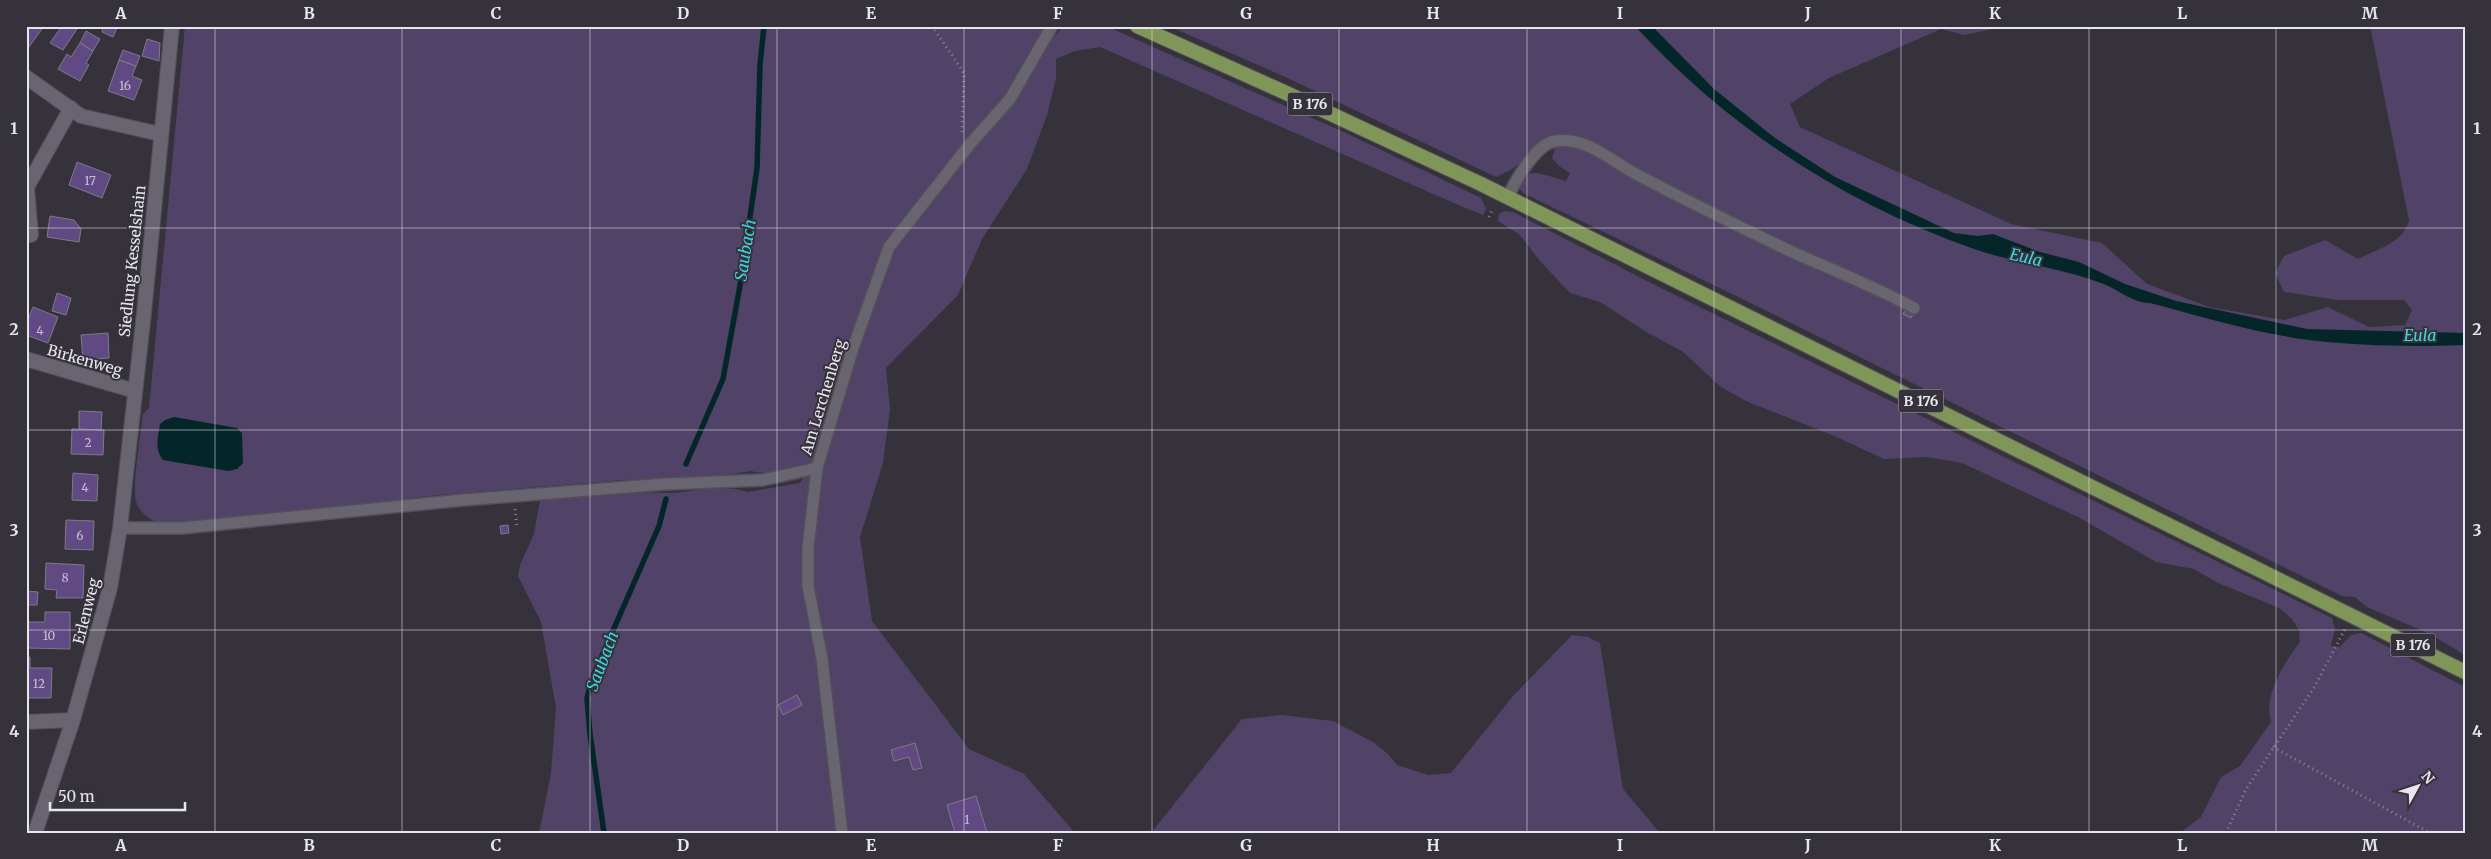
<svg xmlns="http://www.w3.org/2000/svg" width="2491" height="859" viewBox="0 0 2491 859" font-family="Merriweather,serif">
  <rect width="100%" height="100%" fill="#36323c"/>
  <path fill="#514268" d="M185,26H1045L1056,35L1063,26H1106L1348,134L1481,198L1486,209L1483,215L1456,204L1100,47L1075,51L1056,59V78L1047,115L1027,169L982,239L958,295L886,368L890,409L883,463L860,537L872,621L969,749L1024,774L1075,833H539L551,773L556,708L541,622L518,576L520,565L534,534L540,500L628,492L676,493L710,488L736,489L748,492L800,483L809,468L762,473L750,471L728,475L624,480L437,495L240,519L158,523C149,519 138,511 136,501C132,488 141,430 143,414L149,408Z
    M1168,26H2008L1964,35L1941,29L1829,78L1790,104L1800,127L2011,224L2102,243L2147,284L2209,307L2284,320L2328,307L2369,327L2405,325L2412,310L2404,300H2338L2284,292L2275,273L2284,256L2325,240L2358,259C2377,249 2403,243 2409,221L2370,26H2465V655L2430,634L2367,607L2355,597L2342,596L1763,309L1523,193L1519,188C1524,162 1548,177 1566,181L1570,173L1559,166L1552,158L1558,136C1536,140 1535,150 1520,163C1513,169 1505,173 1496,177L1281,75Z
    M1504,211L1513,212L1653,284L2332,618L2335,629L2331,646L2340,647L2351,635L2361,633L2465,687V833H2180L2201,817L2221,777L2240,766L2271,722C2263,695 2284,663 2300,642L2299,630L2292,619L2279,608L2216,582L2194,569L2156,562L2080,518L1962,463L1927,457L1884,459L1832,435L1748,402L1721,387L1682,351L1648,333L1600,302L1570,293L1539,260L1520,235L1498,221L1499,214Z
    M1572,635L1588,637L1600,643L1623,789L1660,833H1151L1242,719L1282,715L1333,721L1373,742L1388,754L1397,765L1428,775L1451,773L1513,696Z"/>
  <path fill="#052628" d="M1635,26H1652L1714,89L1775,138L1835,177L1954,233L1978,236L1993,234L2040,252L2079,262L2125,284L2176,301L2307,329L2465,333V345C2414,347 2360,346 2309,340C2255,333 2203,317 2150,303C2135,304 2120,291 2106,285C2096,281 2084,277 2073,274C2041,265 2006,260 1974,249C1845,204 1727,127 1635,26Z
    M174,417L237,428L242,433L243,463L237,469L228,471L163,460C154,448 158,438 160,424L165,420Z"/>
  <g fill="none" stroke-linecap="round" stroke-linejoin="round">
    <path stroke="#052628" stroke-width="5.5" d="M686,464L723,379L741,280L757,168L760,65L764,26
      M604,833L590,734L587,698L593,676L659,526L666,499"/>
  </g>
  <path fill="#614a83" stroke="#7e7a85" d="M26,26H44L26,51Z
    M62,26H79L63,50L50,43Z
    M104,26H118L113,37L102,32Z
    M86,31L100,39L93,51L80,43Z
    M147,39L160,43L159,61L142,56Z
    M80,43L93,51L86,63L89,65L80,81L58,69L67,54L71,57Z
    M123,50L140,56L136,66L119,60Z
    M119,60L136,66L132,76L142,80L134,100L108,91Z
    M77,162L111,175L102,198L69,185Z
    M50,216L74,220L81,229L79,242L47,237Z
    M57,293L71,298L66,315L52,311Z
    M33,307L58,317L48,343L26,335V325Z
    M1907,308L1914,312L1911,318L1903,314Z
    M108,333L109,358L83,360L81,335Z
    M79,411L102,412L101,430L79,429Z
    M72,429L104,430L103,455L71,454Z
    M73,473L98,475L97,501L72,500Z
    M66,520L94,521L93,550L65,549Z
    M508,525L509,533L501,534L500,526Z
    M46,563L84,565L83,598H56L57,590L45,589Z
    M26,591L38,592L37,605H26Z
    M45,612H70V649L27,648V622H45Z
    M26,657H30V667H26Z
    M26,668H52L51,698H26Z
    M797,695L802,705L783,715L778,705Z
    M915,743L922,768L913,770L909,757L894,761L891,750Z
    M976,796L987,833H955L947,805Z"/>
  <g fill="none" stroke-linecap="round" stroke-linejoin="round">
    <g stroke="#524f58" stroke-width="14">
      <path id="service" d="M1508,197C1515,181 1536,144 1555,141C1586,137 1609,159 1634,173C1685,200 1738,226 1790,251C1832,270 1874,286 1914,308
        M120,528H182L463,500L665,484L763,480L817,468
        M842,833L822,659L808,586V548L817,468L853,348L889,247L970,144L1010,99L1052,26"/>
    </g>
    <g stroke="#524f58" stroke-width="16">
      <path id="minor" d="M26,77L81,116L160,134
        M31,235L27,187L71,108
        M26,359L135,391
        M26,722L73,720
        M35,833L73,720L110,588L120,528L144,313L172,26"/>
    </g>
    <g stroke="#524f58" stroke-width="16">
      <path id="primary" d="M1137,26L1284,92L1481,184L2465,672"/>
    </g>
    <path stroke="#8a8790" stroke-width="3" stroke-dasharray="1 4" stroke-linecap="butt" d="M932,26L964,73L962,132
      M1489,217L1493,208
      M515,509L517,528
      M2273,747L2430,833
      M2226,833L2246,789L2315,686L2345,629"/>
    <use href="#service" stroke="#686470" stroke-width="11"/>
    <use href="#minor" stroke="#686470" stroke-width="14"/>
    <use href="#primary" stroke="#809659" stroke-width="14"/>
  </g>
  <path fill="none" stroke="#e8e6ed" stroke-width="1" stroke-opacity="0.55" d="M215,26V833M402,26V833M590,26V833M777,26V833M964,26V833M1152,26V833M1339,26V833M1527,26V833M1714,26V833M1901,26V833M2089,26V833M2276,26V833M26,228H2465M26,430H2465M26,630H2465"/>
  <g text-anchor="middle" dominant-baseline="central" stroke-width="4" stroke-linejoin="round" paint-order="stroke">
    <g font-size="12" fill="#c6bfd2">
      <text x="125" y="85">16</text>
      <text x="90" y="180">17</text>
      <text x="40" y="330">4</text>
      <text x="88" y="442">2</text>
      <text x="85" y="487">4</text>
      <text x="80" y="535">6</text>
      <text x="65" y="577">8</text>
      <text x="49" y="635">10</text>
      <text x="39" y="683">12</text>
      <text x="967" y="819">1</text>
    </g>
    <g fill="#36323c" stroke="#b3b0b8" stroke-width="1">
      <rect x="1287.5" y="92.5" width="45" height="23" rx="4"/>
      <rect x="1898.5" y="389.5" width="45" height="23" rx="4"/>
      <rect x="2390.5" y="633.5" width="45" height="23" rx="4"/>
    </g>
    <g font-size="14" font-weight="bold" fill="#e8e6ed">
      <text x="1310" y="104">B 176</text>
      <text x="1921" y="401">B 176</text>
      <text x="2413" y="645">B 176</text>
    </g>
    <g font-size="15" fill="#e8e6ed" stroke="#36323c">
      <text transform="translate(132 261) rotate(-84)">Siedlung Kesselshain</text>
      <text transform="translate(85 360) rotate(16)">Birkenweg</text>
      <text transform="translate(823 397) rotate(-73)">Am Lerchenberg</text>
      <text transform="translate(86 611) rotate(-76)">Erlenweg</text>
    </g>
    <g font-size="16" font-style="italic" fill="#3cd6e0" stroke="#36323c">
      <text transform="translate(745 250) rotate(-81)">Saubach</text>
      <text transform="translate(2026 257) rotate(13)">Eula</text>
      <text x="2420" y="335">Eula</text>
      <text transform="translate(602 661) rotate(-69)">Saubach</text>
    </g>
  </g>
  <rect width="2491" height="859" fill="none" stroke="#36323c" stroke-width="55"/>
  <g transform="translate(2418 786) rotate(50)" stroke="#36323c" stroke-width="4" paint-order="stroke">
  <path d="M0-4L9 19L0 12L-9 19Z" fill="#e8e6ed"/>
  <text y="-8" font-size="14" font-weight="bold" text-anchor="middle" fill="#e8e6ed">N</text>
  </g>
  <path d="M50 802v8h135v-8" fill="none" stroke="#e8e6ed" stroke-width="2.5"/>
  <text x="58" y="802" font-size="15" fill="#e8e6ed" stroke="#36323c" stroke-width="4" paint-order="stroke">50 m</text>
  <rect x="28" y="28" width="2436" height="804" fill="none" stroke="#e8e6ed" stroke-width="2"/>
  <g font-size="16" text-anchor="middle" font-weight="bold" fill="#e8e6ed">
    <text x="121" y="19">A</text>
    <text x="309" y="19">B</text>
    <text x="496" y="19">C</text>
    <text x="683" y="19">D</text>
    <text x="871" y="19">E</text>
    <text x="1058" y="19">F</text>
    <text x="1246" y="19">G</text>
    <text x="1433" y="19">H</text>
    <text x="1620" y="19">I</text>
    <text x="1808" y="19">J</text>
    <text x="1995" y="19">K</text>
    <text x="2182" y="19">L</text>
    <text x="2370" y="19">M</text>
    <text x="14" y="134">1</text>
    <text x="2477" y="134">1</text>
    <text x="14" y="335">2</text>
    <text x="2477" y="335">2</text>
    <text x="14" y="536">3</text>
    <text x="2477" y="536">3</text>
    <text x="14" y="737">4</text>
    <text x="2477" y="737">4</text>
    <text x="121" y="851">A</text>
    <text x="309" y="851">B</text>
    <text x="496" y="851">C</text>
    <text x="683" y="851">D</text>
    <text x="871" y="851">E</text>
    <text x="1058" y="851">F</text>
    <text x="1246" y="851">G</text>
    <text x="1433" y="851">H</text>
    <text x="1620" y="851">I</text>
    <text x="1808" y="851">J</text>
    <text x="1995" y="851">K</text>
    <text x="2182" y="851">L</text>
    <text x="2370" y="851">M</text>
  </g>
</svg>
